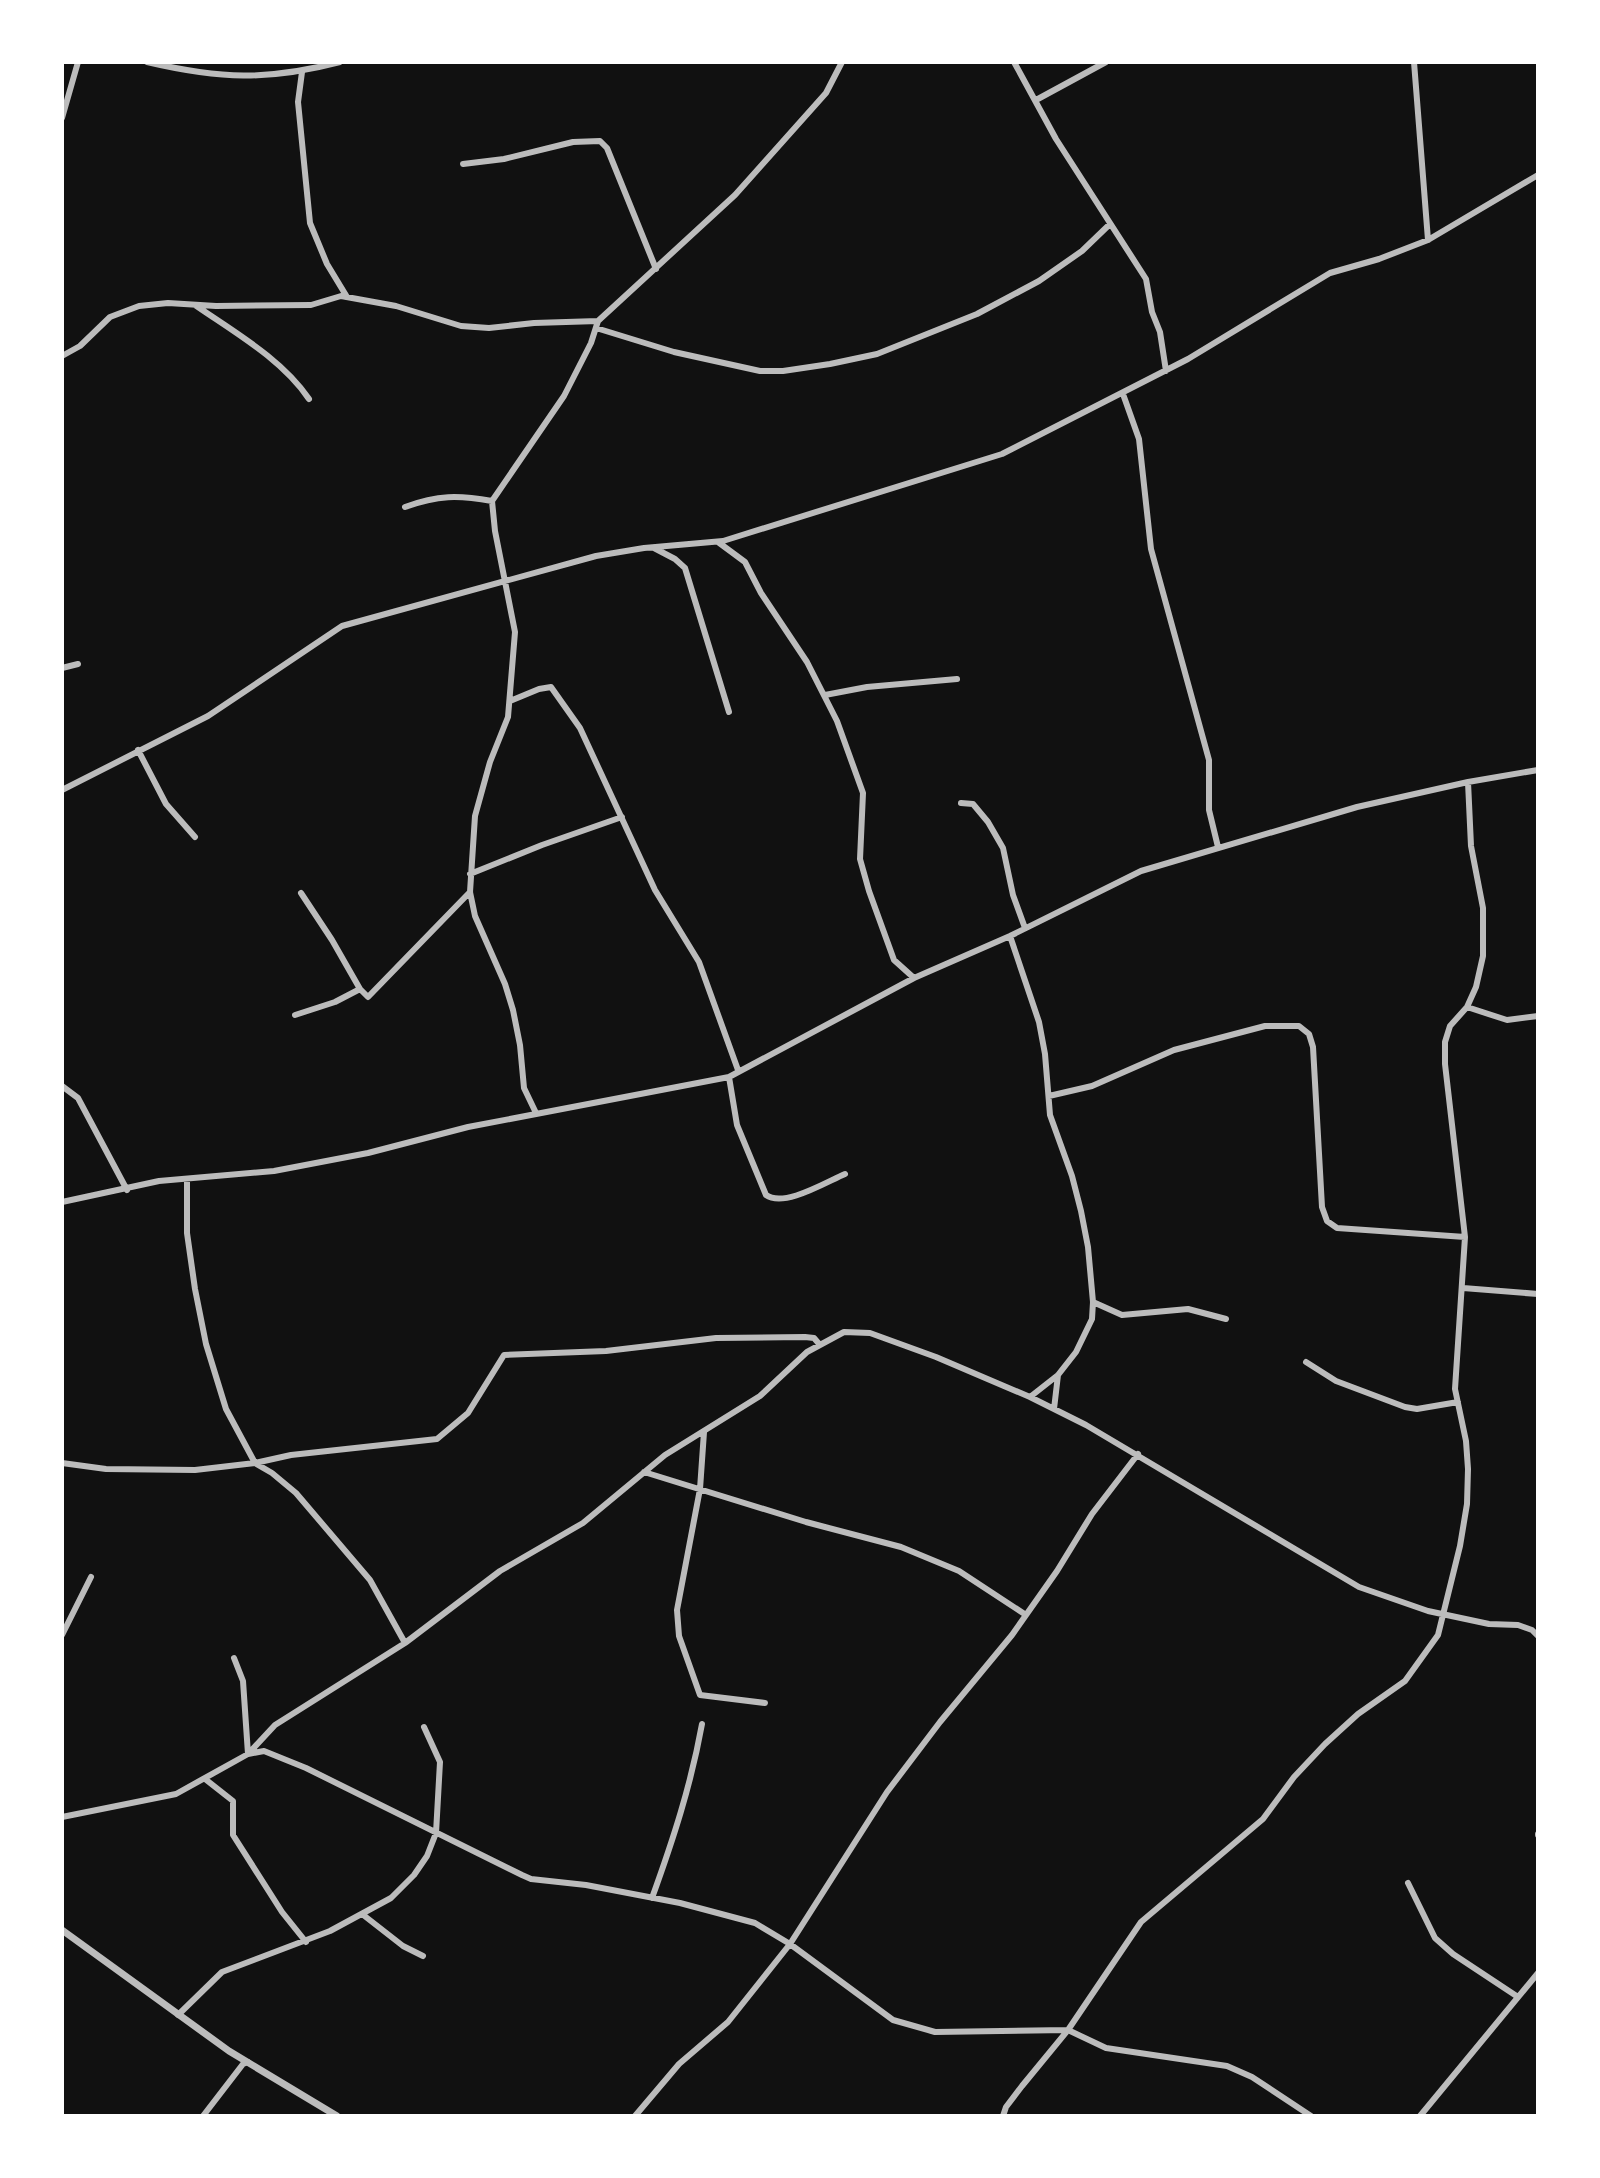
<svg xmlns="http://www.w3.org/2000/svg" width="1600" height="2178" viewBox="0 0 1600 2178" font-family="'PT Sans Narrow',sans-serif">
  <rect width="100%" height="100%" fill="#111"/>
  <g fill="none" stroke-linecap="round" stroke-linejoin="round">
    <path stroke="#bcbcbc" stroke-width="6" d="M147,62C220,79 267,81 340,62
      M1014,62L1056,139L1146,279L1152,312L1160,332L1166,371
      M1414,62L1428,240
      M302,72L298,102L310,223L327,264L347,297
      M1036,100L1106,62
      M62,118L78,62
      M463,164L504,159L573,142L600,141L607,148L656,269
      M195,305C234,332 282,359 309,399
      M596,328L674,352L760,371H783L830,364L877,354L977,314L1039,281L1082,251L1110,224
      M62,356L80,346L110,317L139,306L168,303L216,306L311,305L341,296L396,306L461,326L489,328L534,323L598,321
      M1123,394L1139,439L1151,549L1209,760V810L1218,847
      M405,507C438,495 458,495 492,501
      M718,542L745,562L761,593L807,662L837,721L863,793L860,859L869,891L894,960L914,978
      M654,548L675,559L685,568L729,712
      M62,668L78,664
      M825,695L867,687L957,679
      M510,701L539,689L551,687L580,728L655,890L699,962L738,1070
      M138,750L166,804L195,837
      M62,790L208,716L342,626L596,556L644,548L723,541L1002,454L1188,359L1330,273L1379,259L1428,240L1538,175
      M961,803L973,804L988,822L1003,848L1013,895L1025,928
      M470,874L542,845L622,817
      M301,893L332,940L360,989L368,997L470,892
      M1010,936L1039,1022L1045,1054L1050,1115L1072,1176L1081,1211L1088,1247L1093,1302L1092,1319L1076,1352L1058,1375L1030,1397
      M1467,1007L1507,1020L1538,1016
      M295,1015L335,1002L360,989
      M729,1077L737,1125L766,1195C784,1208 826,1182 845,1174
      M62,1086L78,1098L127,1190
      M1049,1096L1092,1086L1174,1050L1265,1026H1299L1309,1034L1313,1047L1322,1207L1327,1221L1337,1228L1465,1237
      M536,1113L524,1088L520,1045L513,1010L505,984L475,916L470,892L475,816L490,762L508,717L515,632L495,531L492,501L564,396L591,343L598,321L735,195L826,93L842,62
      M187,1180V1233L195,1289L206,1344L226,1409L255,1463L272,1473L296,1493L370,1580L405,1643
      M62,1202L159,1181L274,1171L368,1153L468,1127L729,1077L914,978L1010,936L1141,871L1357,807L1468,782L1538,770
      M1463,1288L1538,1294
      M1093,1302L1122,1315L1188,1309L1226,1319
      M1306,1362L1336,1381L1405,1407L1417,1409L1458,1402
      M1054,1409L1058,1375
      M704,1432L700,1489L677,1610L679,1636L700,1695L765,1703
      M62,1463L106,1469L195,1470L255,1463L291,1455L437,1439L468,1413L504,1355L606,1351L716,1338L805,1337L814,1338L820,1345
      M644,1472L806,1522L901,1547L959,1571L1026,1615
      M62,1635L91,1577
      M234,1658L243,1681L248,1754L264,1751L306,1768L522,1875L531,1879L586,1885L680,1903L755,1923L790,1944L893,2020L935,2032L1068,2030L1106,2048L1227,2066L1252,2077L1311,2116
      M205,1779L233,1801V1835L282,1912L306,1942
      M62,1817L176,1794L248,1754L275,1725L405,1643L500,1571L583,1523L665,1455L760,1396L807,1352L844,1332L870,1333L936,1357L1030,1397L1086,1425L1359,1587L1428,1611L1489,1624L1518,1625L1532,1630L1538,1636
      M1538,1834V1835
      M1408,1883L1435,1938L1453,1954L1518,1997
      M652,1898C673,1840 691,1785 702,1724
      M362,1914L403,1946L423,1956
      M178,2015L222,1972L330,1931L391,1898L414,1875L427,1856L436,1833L440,1762L424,1727
      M203,2116L243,2064L248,2062
      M635,2116L679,2064L728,2022L790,1944L887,1792L940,1722L1012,1635L1057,1571L1092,1514L1138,1454
      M1003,2116L1006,2107L1022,2086L1068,2030L1141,1922L1263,1819L1294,1777L1325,1744L1358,1714L1405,1681L1438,1635L1460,1546L1467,1504L1468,1469L1466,1441L1455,1389L1465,1237L1445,1064V1042L1450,1026L1467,1007L1476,987L1483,956V908L1471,846L1468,782
      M1420,2116L1538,1973"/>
    <path stroke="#bcbcbc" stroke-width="7" d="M62,1930L229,2051L337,2116"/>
  </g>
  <rect width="1600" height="2178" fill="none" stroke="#ffffff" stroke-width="128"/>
</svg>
